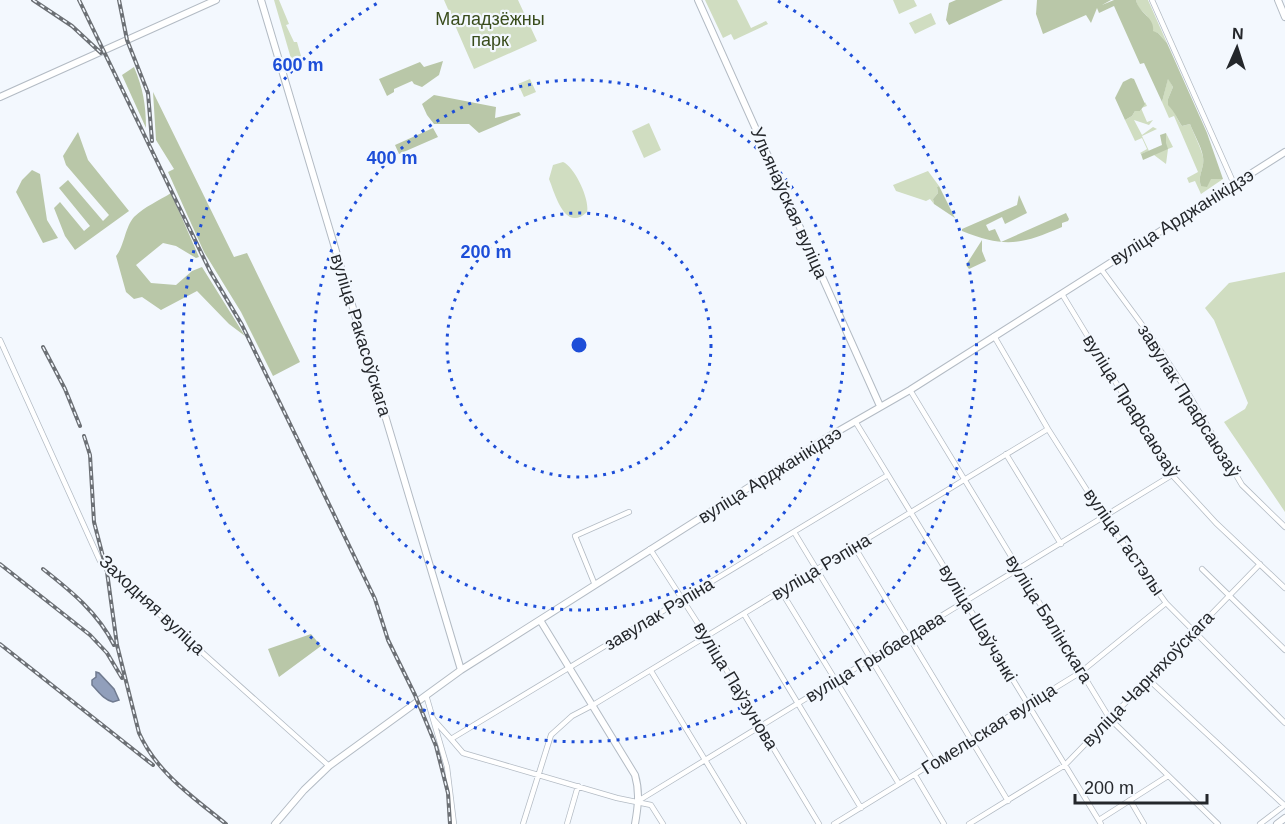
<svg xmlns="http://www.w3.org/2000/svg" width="1285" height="824" viewBox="0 0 1285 824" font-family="Helvetica,sans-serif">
  <rect width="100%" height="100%" fill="#f3f8fe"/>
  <path fill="#d0ddc1" d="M274,0H279L289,24L286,25L294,42H297L301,56L292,62Z
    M444,0H518L537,41L474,69Z
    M705,0H737L751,28L766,21L768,24L734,40L731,34L723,38Z
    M893,0H914L917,6L899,14Z
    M1136,0H1148L1167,43L1158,33L1153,32L1147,16L1138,7Z
    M931,13L936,24L915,34L909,23Z
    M1168,78L1173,87L1168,99C1173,108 1176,118 1182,126L1190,124C1194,135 1200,145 1203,157C1205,168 1197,175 1201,186L1210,179H1223L1201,194L1195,181L1189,183L1187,178L1198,172L1174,116L1169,118L1162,102Z
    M530,79L536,92L524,97L518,84Z
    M1145,102L1147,106L1141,108L1147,122L1153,120L1149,125L1134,120L1142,135L1153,127L1157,129L1142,136L1149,151L1141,154L1140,153L1147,149L1142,138L1135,141L1125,120L1132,116L1135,111H1140Z
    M649,123L661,150L644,158L632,131Z
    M1166,133L1173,147L1168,149L1166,164L1154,155L1166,143Z
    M563,162C575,167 590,200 587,212C565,233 555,194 549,179L553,165Z
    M928,171L939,186L937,187L938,193L933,199L934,204L930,199L926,201L896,191L893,185Z
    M1285,272V512L1224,422L1245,409L1248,403L1214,320L1205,308L1229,283Z"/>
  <path fill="#b9c7a8" d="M956,0H1003L949,25L946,20L949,3Z
    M1037,0H1111L1102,5L1114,0H1136C1139,14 1155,17 1153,31L1158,33L1167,43L1207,133L1223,179H1211L1207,187L1201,186C1197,175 1205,168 1203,157C1201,145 1194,135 1190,124L1182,126C1177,119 1175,112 1168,105V99L1173,87L1168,79L1162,102L1144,63L1140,64L1114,6L1099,13L1097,8L1091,23L1086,15L1043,34L1036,14Z
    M443,61L439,75L422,87L414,84L412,81L394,89V92L387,96L379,79L420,62L424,67Z
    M134,67C143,88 146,105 146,128L122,75Z
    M1131,78L1134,79L1145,104L1140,111H1135L1132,116L1125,120L1115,98L1123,82Z
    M153,92L234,257L247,253L300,362L273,376L241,312L204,252L168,172L174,169L156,140Z
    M434,95L496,107L495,118L519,112L521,115L479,133L469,124H434L427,115L422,104Z
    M433,128L438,137L399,154L395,145Z
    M78,132L88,160L129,211L75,250L65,236L54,208L60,202L84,231L90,226L59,188L68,180L103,221L109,215L66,165L63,156Z
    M1166,133V143L1168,149L1143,160L1141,154L1162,145L1160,135Z
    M32,170L40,174L47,220L58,238L43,243L16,192L22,180Z
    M939,186L955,218L934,204L933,199L938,193L937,187Z
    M171,193L199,257L196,258L176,246L163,243L136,265L151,283L176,285L192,271L202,267L245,336L229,324L197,291L161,310L142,297L134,299L126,292L116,256C124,247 125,227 134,217C144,207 160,200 171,193Z
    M1019,195L1027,213L1005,224L1002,217L986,225L989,231L995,229L1001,242L1066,213L1069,219L1068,221L1062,223V227C1020,245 1005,248 962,231V229L1017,205Z
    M982,240V251L986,261L969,269L966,265Z
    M311,634L321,646L279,677L268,649Z"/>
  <path fill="#919fbb" stroke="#707b90" stroke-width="1.5" d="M96,672L99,673L114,689L119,700L113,702C103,699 99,692 92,685V680L96,677Z"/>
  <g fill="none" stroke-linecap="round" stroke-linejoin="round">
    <g stroke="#b3bbc4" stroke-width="6">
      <path id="minor" d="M1152,0L1234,184
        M1101,269L1154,341L1185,388L1242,485L1285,527
        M1062,294L1172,475L1216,523L1285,588
        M994,336L1048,429L1104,517L1166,603L1285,723
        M0,340L100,561L329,766
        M910,390L1110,719L1218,824
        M855,421L1101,824
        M1006,454L1061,544
        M794,532L934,763
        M854,546L1008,801
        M650,549L706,636L819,824
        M1202,569L1285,650
        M595,585L575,536L629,512
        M781,591L899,784
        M744,614L861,808
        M651,671L744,824
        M1148,679L1284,805
        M426,695L447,767L454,824
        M434,720L451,739L888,475
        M451,739L463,753L617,798L651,805L663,824
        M915,775L944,824
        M1130,800L1144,824
        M638,801L1172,475
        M1099,820L1168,776
        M523,824L551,735L572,716L593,705L1048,429
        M567,824L578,786
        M834,824L1081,672L1166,603
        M969,824L1065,765L1260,564
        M1260,824L1285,805"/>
    </g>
    <g stroke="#b3bbc4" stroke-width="8">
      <path id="major" d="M261,0L461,670
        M698,0L880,406
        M1278,0L1285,17
        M0,97L216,0
        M540,620L635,775C640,792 638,807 635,824
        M275,824L304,790L329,766L461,670L828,437L910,390L1285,152
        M1277,824L1285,818"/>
    </g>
    <use href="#minor" stroke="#fff" stroke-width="4.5"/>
    <use href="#major" stroke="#fff" stroke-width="6"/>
    <g stroke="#6c7075" stroke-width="4">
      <path id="rail" d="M33,0L72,26L101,53
        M79,0L210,271L242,325L375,599L388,640L415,695L436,746L448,793L450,824
        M119,0L127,40L148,93L152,141
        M43,347L65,389L80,426
        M84,436L90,455L94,522L107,572L117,645L139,733C157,773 193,797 226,824
        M0,564L90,635L107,653L122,678
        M43,569C71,591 98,613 114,645
        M0,644L153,765"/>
    </g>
    <use href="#rail" stroke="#f3f8fe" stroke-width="1.5" stroke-dasharray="4.5" stroke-linecap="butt"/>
  </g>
  <g fill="none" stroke="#1d4ed8" stroke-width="3" stroke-dasharray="3 6">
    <circle cx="579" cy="345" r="132"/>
    <circle cx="579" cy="345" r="265"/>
    <path d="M778 1A397 397 0 1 1 381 1"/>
  </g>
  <g text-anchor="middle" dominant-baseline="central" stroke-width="4.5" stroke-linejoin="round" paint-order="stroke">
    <g font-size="18" fill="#394c1c" stroke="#f3f8fe">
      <text x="490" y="19">Маладзёжны<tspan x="490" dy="21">парк</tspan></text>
    </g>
    <g font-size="18" fill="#24272b" stroke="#f3f8fe">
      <text transform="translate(789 203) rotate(66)">Ульянаўская вуліца</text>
      <text transform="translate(1182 217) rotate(-32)">вуліца Арджанікідзэ</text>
      <text transform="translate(361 335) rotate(73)">вуліца Ракасоўскага</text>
      <text transform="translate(1189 401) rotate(58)">завулак Прафсаюзаў</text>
      <text transform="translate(1131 406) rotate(58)">вуліца Прафсаюзаў</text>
      <text transform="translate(770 475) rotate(-32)">вуліца Арджанікідзэ</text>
      <text transform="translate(1124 542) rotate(55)">вуліца Гастэлы</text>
      <text transform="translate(821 567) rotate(-31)">вуліца Рэпіна</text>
      <text transform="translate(152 605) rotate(43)">Заходняя вуліца</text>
      <text transform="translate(659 614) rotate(-31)">завулак Рэпіна</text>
      <text transform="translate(1049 619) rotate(58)">вуліца Бялінскага</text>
      <text transform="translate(978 623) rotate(59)">вуліца Шаўчэнкі</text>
      <text transform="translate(875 657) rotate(-31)">вуліца Грыбаедава</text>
      <text transform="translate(1148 679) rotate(-46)">вуліца Чарняхоўскага</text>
      <text transform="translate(736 686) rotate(59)">вуліца Паўзунова</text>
      <text transform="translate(989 729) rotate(-32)">Гомельская вуліца</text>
    </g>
  </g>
  <circle cx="579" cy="345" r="9" fill="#1d4ed8" stroke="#f3f8fe" stroke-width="3"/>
  <g font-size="18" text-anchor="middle" font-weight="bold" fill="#1d4ed8" stroke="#f3f8fe" stroke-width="4.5" stroke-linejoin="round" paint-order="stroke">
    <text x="298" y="71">600 m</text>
    <text x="392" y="164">400 m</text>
    <text x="486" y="258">200 m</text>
  </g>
  <g transform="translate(1237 48) rotate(3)" stroke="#f3f8fe" stroke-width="4.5" paint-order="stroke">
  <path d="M0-4.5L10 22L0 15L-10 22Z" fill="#24272b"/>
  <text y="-9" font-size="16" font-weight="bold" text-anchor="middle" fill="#24272b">N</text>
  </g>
  <path d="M1075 794v9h132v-9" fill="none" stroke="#24272b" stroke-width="3"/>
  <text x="1084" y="794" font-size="18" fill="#24272b" stroke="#f3f8fe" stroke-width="4.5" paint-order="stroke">200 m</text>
</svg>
